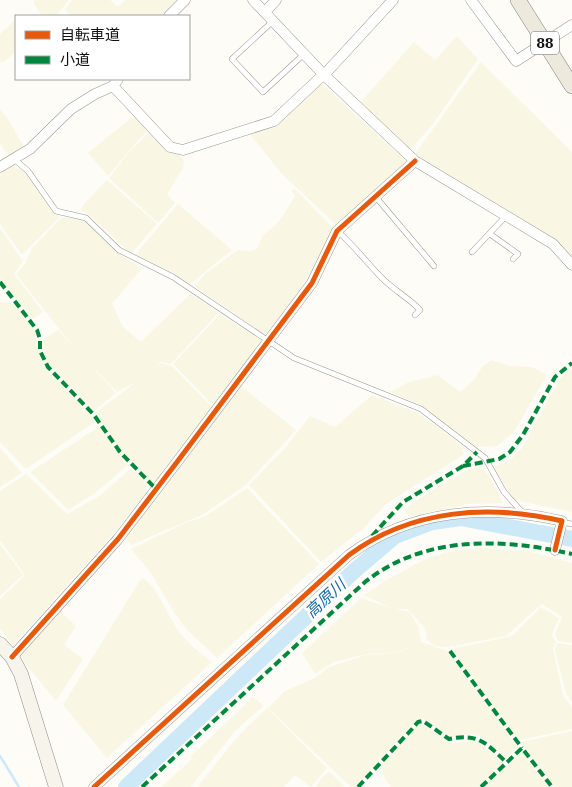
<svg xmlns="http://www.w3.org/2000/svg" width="572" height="787" viewBox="0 0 572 787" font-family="'IBM Plex Serif','Noto Sans JP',serif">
  <rect width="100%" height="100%" fill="#fdfcf7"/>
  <path fill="#f9f7e4" d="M36,0H69L56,16H42L33,2Z
    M72,0H110L118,7L125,0H181L166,16H71L65,9Z
    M16,19V52L2,63L0,61V34Z
    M457,36L478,59L433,124L410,150L359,104L414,42L435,60Z
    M481,62L572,152V259L559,244L543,232L415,154Z
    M319,81L406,161V164L336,225L281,173L249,133L276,122Z
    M0,110L7,117L25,149L11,158L0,144Z
    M137,113L150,129L141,137L108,176L88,153Z
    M152,130L184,160L183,168L167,194L175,203L158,223L109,178L130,151Z
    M13,165L23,171L33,181L54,213L60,217L22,255L0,224V171Z
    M107,180L157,224L131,254L94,219L81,210L83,205Z
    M294,188L333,228L309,277L268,332L262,333L194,286L206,273L238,250L250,251L257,249L263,235L276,225L286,211L295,196L292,191Z
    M178,204L232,250L189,285L171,272L135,255Z
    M62,217L84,220L122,256L142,268L112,304L123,327L141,342L190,294L219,312L171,364L161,362L140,380L117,392L74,348L16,274L25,264L32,248Z
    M0,228L23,261L14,274L43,312L33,319L0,278Z
    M5,302L16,305L34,330L40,358L48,371L96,421L26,469L0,442V303Z
    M220,314L261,339L262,342L213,405L173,364Z
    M58,330L116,393L94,411L45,360L43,340Z
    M491,360L511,366L532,367L547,375L514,432L497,446L477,447L421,405L390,392L409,382L438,375L460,392L474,380L482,367Z
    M161,363L172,366L212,407L153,484L119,449L95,413Z
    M572,369V512L514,500L494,469L495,466L509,461L522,448L560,378Z
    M241,386L296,430L246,485L202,515L131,545L125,537Z
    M372,395L418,413L464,447L462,451L465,454L386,504L364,528L321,562L249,485L285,448L310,416L335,427Z
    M100,426L128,465L95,493L68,510L30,472Z
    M0,448L22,473L0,487Z
    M479,467L488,474L503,503L467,504L409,517L404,509L447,481L469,469Z
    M131,468L148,484L145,488L148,490L110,538L13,645L0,629V599L25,575L0,540V491L26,474L67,514L101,495Z
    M247,488L319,564L217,658L189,632L175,614L151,573L131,549L185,523L206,516Z
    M0,544L23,575L0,596Z
    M480,548L527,551L572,563V643L558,641L555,634L562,617L542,604L506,636L447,647L435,646L426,639L427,634L424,627L408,609H395L410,612L419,628L421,642L447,651L518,747L506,759L488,741L475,734L449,737L422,718L414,723L354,787H351L268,708L285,691L315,678L329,667L366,655L399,652L416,645L397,652L367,654L334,662L315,674L302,653L361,598L393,609L364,595L385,581L427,558L456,550Z
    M142,577L154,588L178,631L193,647L212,662L107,758L63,705Z
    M541,607L559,618L552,635L556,642L553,649L563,695L572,707V729L519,740L452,649L512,636Z
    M60,611L76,626L64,645L83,659L56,701L23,661L22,654Z
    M557,643L572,645V703L566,693L555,651Z
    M253,697L263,705L262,707L234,732L191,787H161L192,759L190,757Z
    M267,708L327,768L311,787L295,775L284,787H197L239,735Z
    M423,724L449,743L476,741L504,762L478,787H391L385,779L381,766L418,725Z
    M572,731V787H554L521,742Z
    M522,752L548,787H484Z
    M330,772L345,787H315L324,775Z"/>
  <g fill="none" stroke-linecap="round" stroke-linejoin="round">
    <path stroke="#cde8f7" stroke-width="2.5" d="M0,756L19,787"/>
    <path stroke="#cde8f7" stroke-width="16" d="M126,787L353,572L395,536L432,522L461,518L572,539"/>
    <g stroke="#979795" stroke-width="6">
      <path id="lane" d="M273,21L232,59L263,92L304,54
        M14,159L28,171L56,211L86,218L119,250L173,277L294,358L421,409L485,458L504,492L523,513
        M375,196L434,266
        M337,231C354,245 366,262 381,277C393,290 408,297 420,310L415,315
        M490,234L518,254L513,259
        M472,252L505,217
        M562,522L572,524"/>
    </g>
    <g stroke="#979795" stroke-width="11">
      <path id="street" d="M253,0L324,75L415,161L553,244L572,265
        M471,0L516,61L572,25
        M265,12L276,0
        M169,16L185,0
        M324,75L393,0
        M113,86L170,147L183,150L274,121L323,75
        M0,167L30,149L71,109L95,94L113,86L118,79
        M12,657L118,539L177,462L312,283L337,231L415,161
        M94,787L349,555C411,509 489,504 562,521L555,550"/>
    </g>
    <g stroke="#8e8d8b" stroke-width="15">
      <path id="secondary" d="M0,644L12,657L21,674L56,787"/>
    </g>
    <g stroke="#858482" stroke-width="16">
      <path id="primary" d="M518,0L572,86"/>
    </g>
    <use href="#lane" stroke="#fffffe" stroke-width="5"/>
    <use href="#street" stroke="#fffffe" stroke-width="10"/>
    <use href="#secondary" stroke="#f6f4eb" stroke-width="14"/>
    <use href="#primary" stroke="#ede9dc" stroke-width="15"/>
    <path stroke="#00873e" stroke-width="4" stroke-dasharray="8 4" stroke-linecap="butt" d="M0,282L37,330L40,339V351L48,367L94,415L120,452L156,489
      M463,466L499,459L510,452L523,435L555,377L572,363
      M372,536L403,502L463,466L477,452
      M450,651L522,748
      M142,787L365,582C424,535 502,538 572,554
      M358,787L412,729L418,722L423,721L449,739C479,733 486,743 507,763
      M481,787L522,748L552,787"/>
    <g stroke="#fff" stroke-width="8">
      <path id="cycleway" d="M12,657L118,539L177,462L312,283L337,231L415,161
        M94,787L349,555C411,509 489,504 562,521L555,550"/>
    </g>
    <use href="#cycleway" stroke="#e8590c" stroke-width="5"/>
  </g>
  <g text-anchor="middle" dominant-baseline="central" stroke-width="5" stroke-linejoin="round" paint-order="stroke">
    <rect fill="#fff" stroke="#585858" stroke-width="1" x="531" y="31.5" width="28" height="23" rx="4"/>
    <g font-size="14" font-weight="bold" fill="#111">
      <text x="545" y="43">88</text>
    </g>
    <g font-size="16" font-style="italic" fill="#1768a6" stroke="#fff">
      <text transform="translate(325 598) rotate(-43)">高原川</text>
    </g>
  </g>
  <rect x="15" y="15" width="175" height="65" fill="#ffffff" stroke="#a0a0a0"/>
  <rect x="25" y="31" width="25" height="8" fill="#e8590c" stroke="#a0a0a0"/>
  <text x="60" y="40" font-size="15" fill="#111111">自転車道</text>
  <rect x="25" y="56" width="25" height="8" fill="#00873e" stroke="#a0a0a0"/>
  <text x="60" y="65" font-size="15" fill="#111111">小道</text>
</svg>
